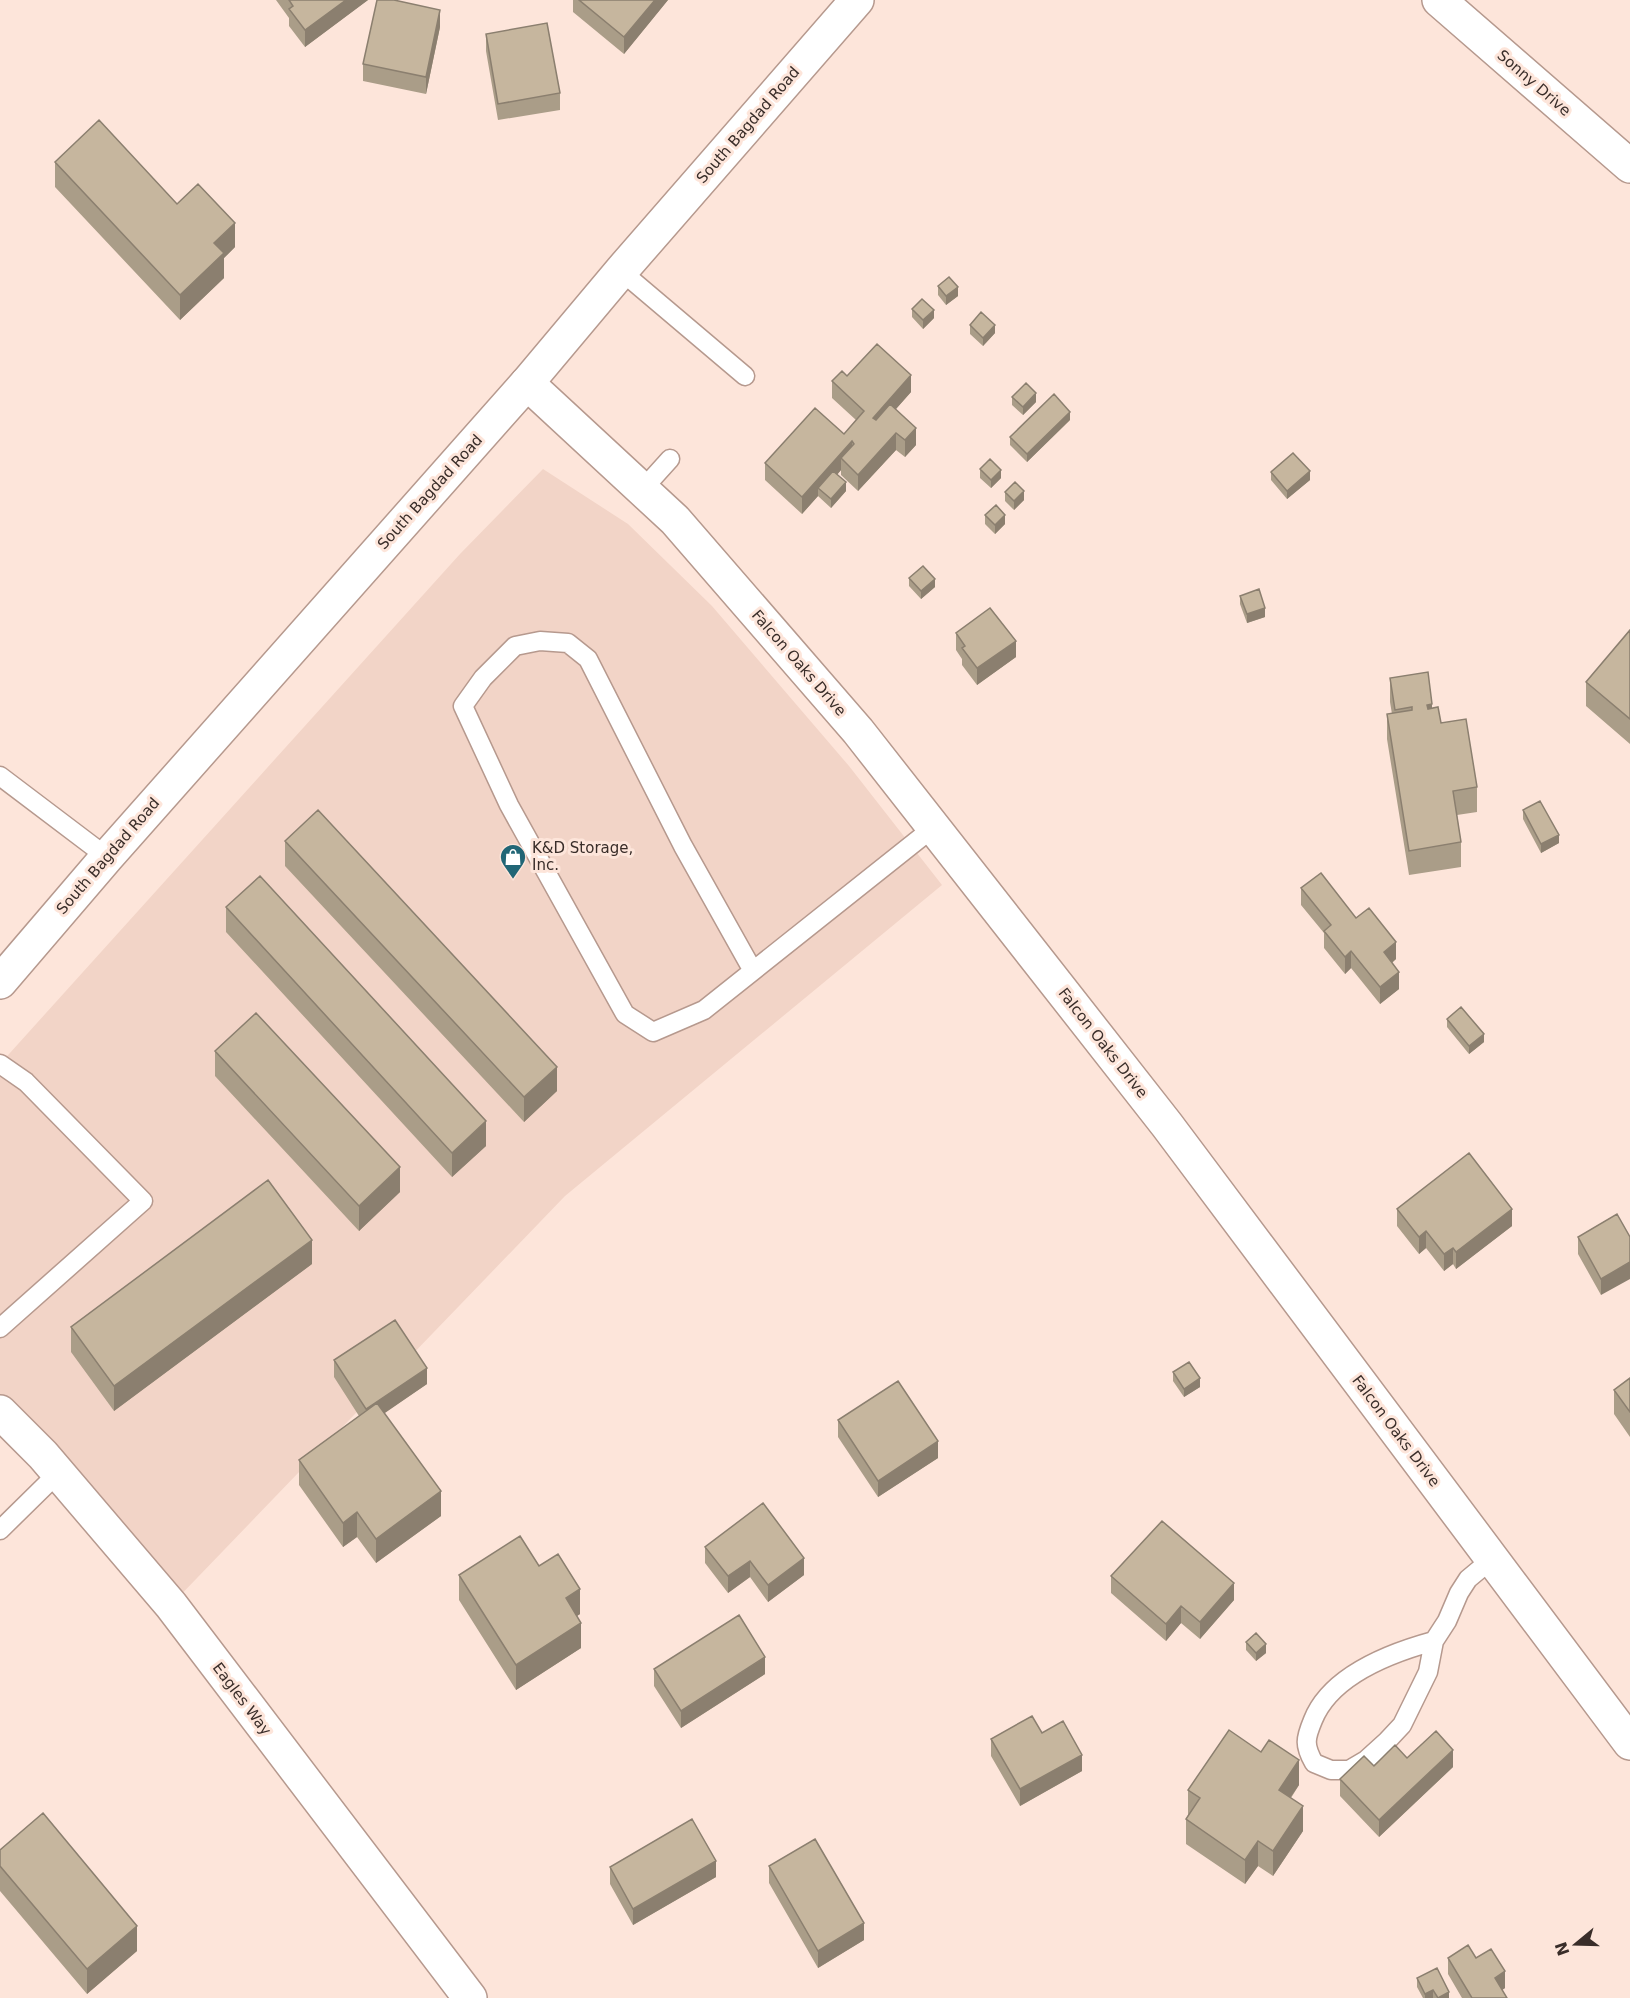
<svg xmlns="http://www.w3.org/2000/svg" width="1630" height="1998" viewBox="0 0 1630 1998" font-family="'DejaVu Sans',sans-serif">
  <rect width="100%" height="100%" fill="#fde5da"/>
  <path fill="#f2d4c7" d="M543,469L628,524L712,606L849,766L942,885L565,1196L171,1605L0,1413V1064L460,554Z"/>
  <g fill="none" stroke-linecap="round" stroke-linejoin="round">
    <g stroke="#b6998e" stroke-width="21">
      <path id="lane" d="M621,271L745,376
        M642,490L670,459
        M0,776L107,857
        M753,971L683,846L588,659L568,643L540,641L515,646L483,678L463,706L509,805L625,1014L653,1032L704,1010L934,827
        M0,1064L26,1082L143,1201L0,1328
        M0,1530L58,1473
        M1434,1641C1390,1653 1331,1675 1313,1720C1305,1739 1304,1745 1314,1763L1331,1770H1349L1366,1760L1387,1741L1402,1725L1428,1672L1434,1641L1447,1621L1459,1593L1468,1579L1492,1559"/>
    </g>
    <g stroke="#b6998e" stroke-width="36">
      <path id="street" d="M527,383L675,520L858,731L1167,1125L1630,1743
        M0,1412L43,1455L171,1605L470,1998"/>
    </g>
    <g stroke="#b6998e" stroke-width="36">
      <path id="secondary" d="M1439,0L1630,166
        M0,982L107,857L527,383L621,271L857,0"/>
    </g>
    <use href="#lane" stroke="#fff" stroke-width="18"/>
    <use href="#street" stroke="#fff" stroke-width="33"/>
    <use href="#secondary" stroke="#fff" stroke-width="33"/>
  </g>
  <path fill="#aa9d88" d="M276,0H368L305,47L289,26V18Z
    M573,0H668L624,54L573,12Z
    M440,27L426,94L363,81V64Z
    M486,34L560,93V110L498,120L486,51Z
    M55,162L177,204L235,247L224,258V278L180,320L55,187Z
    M938,286L958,296L946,305L938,295Z
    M912,309L934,318L923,329L912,317Z
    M970,325L995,333L983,346L970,334Z
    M847,376L911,392L895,410L916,445L905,457L896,450L858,491L841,475V470L837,475L846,491L831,508L818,496L802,514L765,480V463L844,434L856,420L832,398V381Z
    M1012,397L1036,402L1023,415L1012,405Z
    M1070,420L1027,462L1010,445V437Z
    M980,469L1001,478L991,488L980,478Z
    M1271,472L1310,480L1287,499L1271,480Z
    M1005,492L1024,500L1014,510L1005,501Z
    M985,515L1005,524L995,534L985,524Z
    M909,578L935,587L921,599L909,586Z
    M1240,596L1265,617L1247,623L1240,604Z
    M1630,630V744L1586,706V682Z
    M956,633L1016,657L977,685L962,665V659L956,650Z
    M1390,678L1432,708L1477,787V812L1457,815L1461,842V867L1409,875L1387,739V714H1392L1390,702Z
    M1523,810L1559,843L1541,853L1523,819Z
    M285,841L557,1091L524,1122L285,866Z
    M1301,888L1356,918L1396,959L1392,963L1399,989L1380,1004L1351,968L1345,974L1324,948V933L1301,905Z
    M226,907L486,1146L452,1177L226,932Z
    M1447,1019L1484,1042L1469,1054L1447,1027Z
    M215,1051L400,1192L359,1231L215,1076Z
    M1397,1209L1512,1226L1456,1269L1453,1264L1444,1271L1426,1248L1419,1254L1397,1226Z
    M1617,1214L1601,1295L1578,1254V1237Z
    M312,1264L114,1411L71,1352V1327Z
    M334,1360L427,1384L384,1413L441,1516L376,1563L357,1537L343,1547L299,1485V1460L359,1416L334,1377Z
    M1173,1372L1200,1387L1184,1397L1173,1381Z
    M1630,1378V1437L1614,1414V1390Z
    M838,1420L938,1458L878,1497L838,1437Z
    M705,1547L804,1575L768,1602L750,1577L728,1593L705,1563Z
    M539,1566L580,1614L577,1616L581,1648L516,1690L459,1600V1575Z
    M1111,1576L1234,1600L1200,1639L1181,1623L1166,1641L1111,1593Z
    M1246,1642L1266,1653L1256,1661L1246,1650Z
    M654,1669L765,1674L681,1728L654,1686Z
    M1042,1733L1082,1771L1020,1806L991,1756V1739Z
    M1407,1758L1453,1767L1379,1837L1340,1796V1779L1374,1766Z
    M1299,1785L1291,1798L1303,1831L1273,1876L1258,1866L1245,1884L1186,1844V1819L1188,1815V1790Z
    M0,1850L137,1951L87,1994L0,1891Z
    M769,1866L864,1940L818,1968L769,1883Z
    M610,1867L716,1877L633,1925L610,1884Z
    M1448,1958H1476L1505,1988L1502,1990L1507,1998H1462L1448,1974Z
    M1417,1978L1449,1998H1423L1417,1987Z"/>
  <path fill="#8b7f6f" d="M346,0H368L305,47V30Z
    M655,0H668L624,54V37Z
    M440,10V27L426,94V77Z
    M235,223V247L224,258V278L180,320V295L214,243Z
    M958,287V296L946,305V296Z
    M934,310V318L923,329V320Z
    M995,325V333L983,346V338Z
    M911,375V392L873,435V418Z
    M1036,393V402L1023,415V407Z
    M1070,412V420L1027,462V454Z
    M916,428V445L905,457V440Z
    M896,433V450L858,491V475Z
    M852,441V458H841V470L822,491L818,488V496L802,514V497Z
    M1001,470V478L991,488V480Z
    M1310,471V480L1287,499V491Z
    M846,482V491L831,508V499Z
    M1024,491V500L1014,510V501Z
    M1005,515V524L995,534V525Z
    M935,579V587L921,599V591Z
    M1265,608V617L1247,623V614Z
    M1016,641V657L977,685V668Z
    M1432,704V728L1427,705Z
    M1559,835V843L1541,853V844Z
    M1396,942V959L1384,969V952Z
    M1351,951V968L1345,974V957Z
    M1399,972V989L1380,1004V987Z
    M1484,1034V1042L1469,1054V1046Z
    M557,1067V1091L524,1122V1097Z
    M486,1121V1146L452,1177V1153Z
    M400,1167V1192L359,1231V1206Z
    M1512,1209V1226L1456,1269V1252Z
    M1426,1231V1248L1419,1254V1237Z
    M312,1240V1264L114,1411V1386Z
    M1453,1248V1264L1444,1271V1254Z
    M1630,1262V1279L1601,1295V1279Z
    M427,1368V1384L366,1426V1409Z
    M1200,1378V1387L1184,1397V1389Z
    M938,1441V1458L878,1497V1481Z
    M441,1491V1516L376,1563V1539Z
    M357,1512V1537L343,1547V1523Z
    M804,1558V1575L768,1602V1585Z
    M750,1561V1577L728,1593V1576Z
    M1234,1583V1600L1200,1639V1622Z
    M580,1589V1614L566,1623V1598Z
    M1181,1606V1623L1166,1641V1624Z
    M581,1623V1648L516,1690V1665Z
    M1266,1644V1653L1256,1661V1653Z
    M765,1657V1674L681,1728V1711Z
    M1453,1750V1767L1379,1837V1820Z
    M1082,1755V1771L1020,1806V1789Z
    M1299,1760V1785L1279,1814V1790Z
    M1303,1806V1831L1273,1876V1851Z
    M1258,1841V1866L1245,1884V1860Z
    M716,1861V1877L633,1925V1909Z
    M864,1923V1940L818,1968V1951Z
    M137,1926V1951L87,1994V1969Z
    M1505,1971V1988L1495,1995V1978Z
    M1433,1990V1998H1425V1994Z
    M1449,1992V1998H1438Z"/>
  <path fill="#c6b69e" stroke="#8b7f6f" stroke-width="1.5" d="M289,0H346L305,30L289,9L293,6Z
    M377,0H394L440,10L426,77L363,64Z
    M579,0H655L624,37Z
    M547,23L560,93L498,104L486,34Z
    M99,120L177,204L198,184L235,223L214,243L224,253L180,295L55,162Z
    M949,277L958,287L946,296L938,286Z
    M922,299L934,310L923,320L912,309Z
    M981,312L995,325L983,338L970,325Z
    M877,344L911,375L873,418L876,420L890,404L916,428L905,440L896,433L858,475L841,458L854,444L852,441L802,497L765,463L815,408L844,434L864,411L832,381L842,371L847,376Z
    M1026,383L1036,393L1023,407L1012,397Z
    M1054,394L1070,412L1027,454L1010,437Z
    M1293,453L1310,471L1287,491L1271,472Z
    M990,459L1001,470L991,480L980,469Z
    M833,471L846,482L831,499L818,488Z
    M1015,482L1024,491L1014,501L1005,492Z
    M996,505L1005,515L995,525L985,515Z
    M923,566L935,579L921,591L909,578Z
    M1259,589L1265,608L1247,614L1240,596Z
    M990,608L1016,641L977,668L962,648L965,646L956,633Z
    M1630,630V719L1586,682Z
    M1428,672L1432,704L1427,705L1428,709L1438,707L1441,723L1466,719L1477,787L1453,791L1461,842L1409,851L1387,714L1412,710V707L1395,710L1390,678Z
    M1540,801L1559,835L1541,844L1523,810Z
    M318,810L557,1067L524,1097L285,841Z
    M1321,873L1356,918L1369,908L1396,942L1384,952L1399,972L1380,987L1351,951L1345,957L1324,931L1331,925L1301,888Z
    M260,876L486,1121L452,1153L226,907Z
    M1461,1007L1484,1034L1469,1046L1447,1019Z
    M256,1013L400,1167L359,1206L215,1051Z
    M1469,1153L1512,1209L1456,1252L1453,1248L1444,1254L1426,1231L1419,1237L1397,1209Z
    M268,1180L312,1240L114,1386L71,1327Z
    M1617,1214L1630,1237V1262L1601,1279L1578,1237Z
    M395,1320L427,1368L366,1409L334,1360Z
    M1189,1362L1200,1378L1184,1389L1173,1372Z
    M1630,1378V1412L1614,1390Z
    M898,1381L938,1441L878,1481L838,1420Z
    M377,1403L441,1491L376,1539L357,1512L343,1523L299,1460Z
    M763,1503L804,1558L768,1585L750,1561L728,1576L705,1547Z
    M1162,1521L1234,1583L1200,1622L1181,1606L1166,1624L1111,1576Z
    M520,1536L539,1566L558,1554L580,1589L566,1598L581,1623L516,1665L459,1575Z
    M739,1615L765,1657L681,1711L654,1669Z
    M1256,1633L1266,1644L1256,1653L1246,1642Z
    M1032,1716L1042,1733L1063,1721L1082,1755L1020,1789L991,1739Z
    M1229,1730L1261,1752L1269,1740L1299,1760L1279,1790L1303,1806L1273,1851L1258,1841L1245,1860L1186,1819L1200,1798L1188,1790Z
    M1436,1731L1453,1750L1379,1820L1340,1779L1364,1756L1374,1766L1395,1745L1407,1758Z
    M43,1813L137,1926L87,1969L0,1866V1850Z
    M692,1819L716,1861L633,1909L610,1867Z
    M815,1839L864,1923L818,1951L769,1866Z
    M1468,1945L1476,1958L1491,1949L1505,1971L1495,1978L1507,1998H1472L1448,1958Z
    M1437,1968L1449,1992L1438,1998L1433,1990L1425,1994L1417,1978Z"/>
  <defs>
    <g id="shop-pin" transform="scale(1.35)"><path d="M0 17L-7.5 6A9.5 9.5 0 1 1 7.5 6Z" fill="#216676" stroke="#fde5da"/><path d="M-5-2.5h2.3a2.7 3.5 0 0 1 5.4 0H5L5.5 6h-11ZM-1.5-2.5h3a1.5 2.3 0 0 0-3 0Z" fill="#fff"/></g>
  </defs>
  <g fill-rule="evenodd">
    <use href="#shop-pin" x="513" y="857"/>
  </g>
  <g text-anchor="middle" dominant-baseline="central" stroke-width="6" stroke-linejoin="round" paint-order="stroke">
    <g font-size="15" fill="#392d29" stroke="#fde5da">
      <text transform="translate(1534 83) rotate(41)">Sonny Drive</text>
      <text transform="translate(748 125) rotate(-49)">South Bagdad Road</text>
      <text transform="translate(430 492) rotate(-48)">South Bagdad Road</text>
      <text transform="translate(799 663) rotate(49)">Falcon Oaks Drive</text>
      <text transform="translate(108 856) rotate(-49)">South Bagdad Road</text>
      <text transform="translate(1103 1043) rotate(52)">Falcon Oaks Drive</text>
      <text transform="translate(1396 1431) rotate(53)">Falcon Oaks Drive</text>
      <text transform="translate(242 1699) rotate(53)">Eagles Way</text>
    </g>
    <g font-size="15" fill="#392d29" stroke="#fde5da" text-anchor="start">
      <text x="532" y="848">K&amp;D Storage,<tspan x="532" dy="17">Inc.</tspan></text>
    </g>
  </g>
  <g transform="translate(1576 1944) rotate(251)" stroke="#fde5da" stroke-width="4.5" paint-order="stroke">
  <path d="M0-4.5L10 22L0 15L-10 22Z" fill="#392d29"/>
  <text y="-9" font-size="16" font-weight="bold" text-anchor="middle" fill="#392d29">N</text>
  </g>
</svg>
